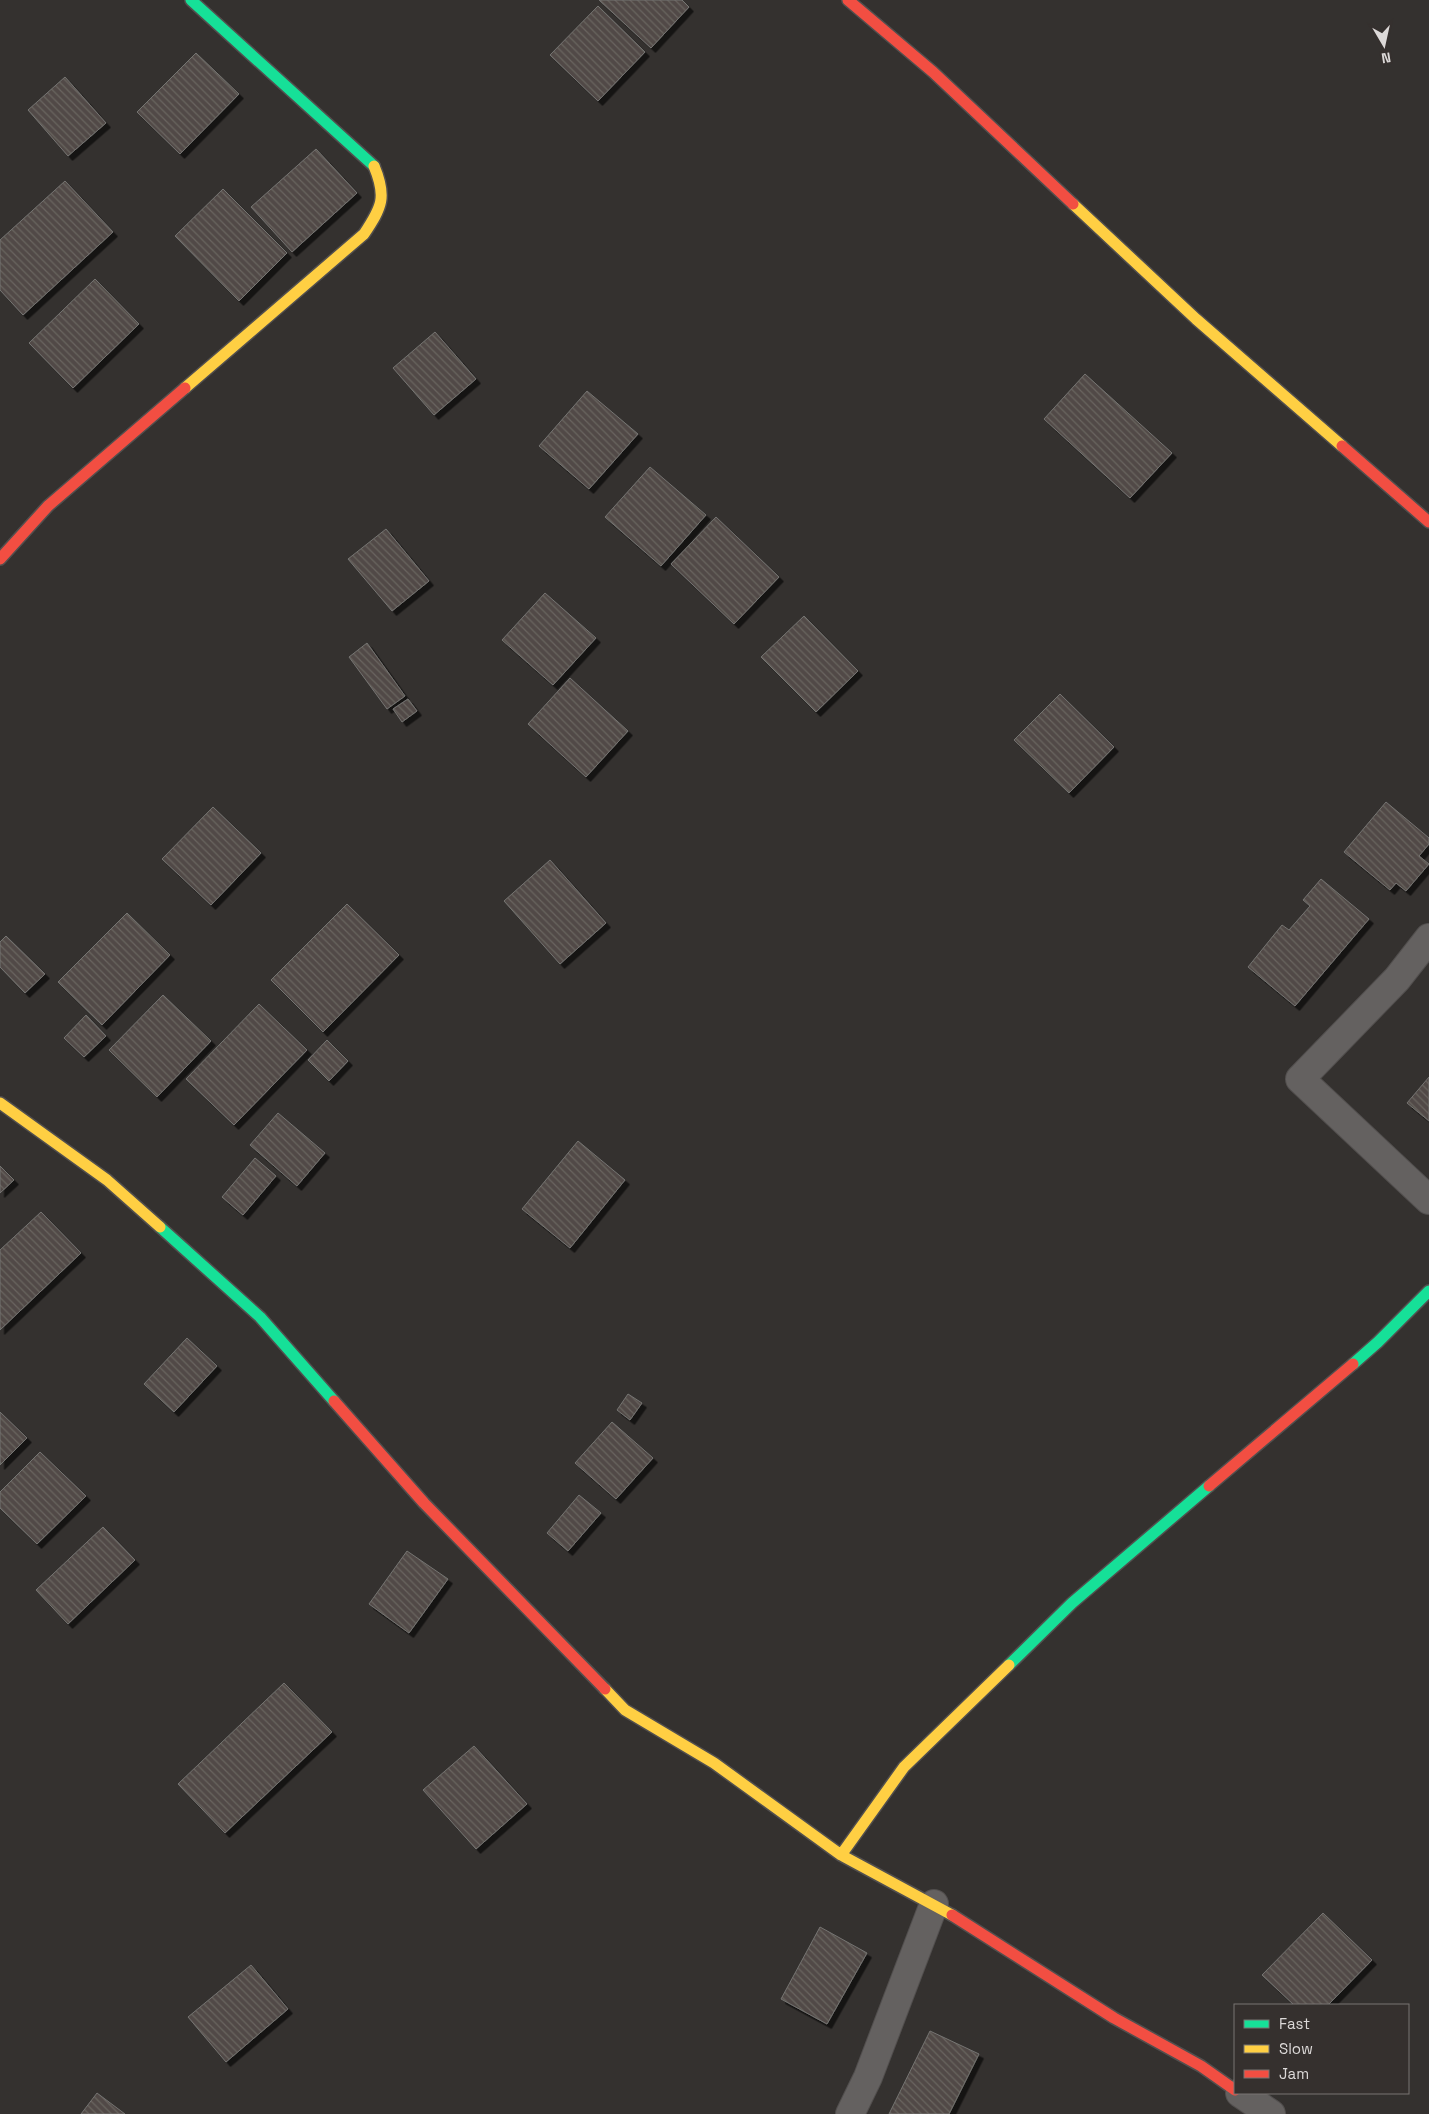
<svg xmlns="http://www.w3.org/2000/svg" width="1429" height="2114" viewBox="0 0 1429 2114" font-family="'Space Grotesk',sans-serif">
  <defs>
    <pattern id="building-back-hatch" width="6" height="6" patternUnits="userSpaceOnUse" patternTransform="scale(1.25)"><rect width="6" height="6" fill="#514a46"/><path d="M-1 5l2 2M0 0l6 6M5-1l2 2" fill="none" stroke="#696460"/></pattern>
    <filter id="shadow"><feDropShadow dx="4.5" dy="4.5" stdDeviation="0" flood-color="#0009"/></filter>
  </defs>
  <rect width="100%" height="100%" fill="#34312f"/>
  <path fill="url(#building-back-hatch)" stroke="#757472" filter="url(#shadow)" d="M599,0H682L689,7L651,48Z
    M598,6L645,52L598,101L550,55Z
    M196,53L239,94L180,154L137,112Z
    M65,77L106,123L68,156L28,110Z
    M316,149L357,193L292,252L251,207Z
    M65,181L113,232L23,315L0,290V240Z
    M223,189L287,253L239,301L175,236Z
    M95,279L139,324L73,388L29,343Z
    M435,332L476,379L434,415L393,368Z
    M1085,374L1172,453L1130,498L1044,419Z
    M587,391L638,434L589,489L539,446Z
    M650,467L706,515L661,566L605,517Z
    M716,517L779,577L734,624L671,564Z
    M386,529L429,581L392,611L348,559Z
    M545,593L596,638L553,685L502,640Z
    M804,616L858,671L816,712L761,657Z
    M367,643L405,696L387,709L349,657Z
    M570,678L628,731L586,777L528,724Z
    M1060,694L1114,747L1069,793L1014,740Z
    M408,699L417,711L402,722L393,709Z
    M1386,802L1429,838V844L1419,856L1429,864L1406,891L1396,883L1390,890L1344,852Z
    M213,807L261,853L211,905L162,859Z
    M550,860L606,923L560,964L504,901Z
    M1321,879L1369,919L1295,1006L1248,967L1282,925L1289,930L1310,906L1303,900Z
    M347,904L399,955L323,1032L271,980Z
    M127,913L170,955L102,1025L58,982Z
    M6,936L45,974L25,993L0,967V942Z
    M163,995L211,1041L157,1097L109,1050Z
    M259,1004L307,1050L234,1125L186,1079Z
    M86,1015L106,1036L84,1057L64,1038Z
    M327,1040L348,1061L329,1081L308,1060Z
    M1429,1077V1121L1407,1103Z
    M278,1113L325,1153L297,1186L250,1145Z
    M578,1141L625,1180L570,1248L522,1209Z
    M255,1158L276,1176L243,1215L222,1197Z
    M0,1166L14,1180L0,1193Z
    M41,1212L81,1253L0,1330V1250Z
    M187,1338L217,1366L174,1412L144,1384Z
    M628,1394L642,1403L630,1420L617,1410Z
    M0,1412L27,1438L0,1465Z
    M612,1422L653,1458L616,1499L575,1463Z
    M40,1452L86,1496L37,1544L0,1508V1492Z
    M579,1495L601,1513L568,1551L547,1533Z
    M103,1527L135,1560L68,1624L36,1590Z
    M407,1551L448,1579L409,1633L369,1604Z
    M284,1683L332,1732L225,1833L178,1784Z
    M474,1746L527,1804L476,1849L423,1790Z
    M1323,1913L1372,1960L1328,2005H1294L1262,1975Z
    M820,1927L867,1953L827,2024L781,1999Z
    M251,1965L288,2009L226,2062L188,2017Z
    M930,2031L979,2054L949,2114H889Z
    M97,2093L125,2114H81Z"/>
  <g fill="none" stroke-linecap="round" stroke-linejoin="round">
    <g stroke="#524f4e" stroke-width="30">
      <path id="street" d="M1429,938L1397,979L1300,1079L1429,1200
        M1240,2093L1271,2114
        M850,2114L868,2077L934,1904"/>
    </g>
    <g stroke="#524f4e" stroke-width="14">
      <path id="fast" d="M191,0L374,166
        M160,1227L260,1317L334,1401
        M1353,1364L1378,1342L1429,1291
        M1009,1665L1072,1603L1209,1486"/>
    </g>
    <g stroke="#524f4e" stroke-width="14">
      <path id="slow" d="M1073,204L1196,319L1342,446
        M185,388L364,234C382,207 387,197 374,166
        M0,1103L107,1180L160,1227
        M605,1689L625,1710L714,1763L841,1855L952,1915
        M841,1855L904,1767L1009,1665"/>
    </g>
    <g stroke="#524f4e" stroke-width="14">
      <path id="jam" d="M848,0L933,72L1073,204
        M1342,446L1429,522
        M0,559L48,506L185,388
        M334,1401L424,1503L605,1689
        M1209,1486L1353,1364
        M952,1915L1114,2018L1201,2066L1235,2090"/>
    </g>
    <use href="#street" stroke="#646160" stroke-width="28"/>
    <use href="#fast" stroke="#16e098" stroke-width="11"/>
    <use href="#slow" stroke="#ffcf43" stroke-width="11"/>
    <use href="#jam" stroke="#f24e42" stroke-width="11"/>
  </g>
  <rect x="1234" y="2004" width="175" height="90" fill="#35302e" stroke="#787472"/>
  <rect x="1244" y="2020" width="25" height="8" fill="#16e098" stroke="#787472"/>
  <text x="1279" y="2029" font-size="15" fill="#dcd9d8">Fast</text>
  <rect x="1244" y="2045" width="25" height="8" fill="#ffcf43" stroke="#787472"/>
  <text x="1279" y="2054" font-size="15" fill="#dcd9d8">Slow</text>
  <rect x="1244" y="2070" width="25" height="8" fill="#f24e42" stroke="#787472"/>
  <text x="1279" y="2079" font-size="15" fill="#dcd9d8">Jam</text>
  <g transform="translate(1384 45) rotate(171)" stroke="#35302e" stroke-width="4" paint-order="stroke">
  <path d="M0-4L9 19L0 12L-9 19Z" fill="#dcd9d8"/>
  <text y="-8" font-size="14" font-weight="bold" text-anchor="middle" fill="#dcd9d8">N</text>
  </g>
</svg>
